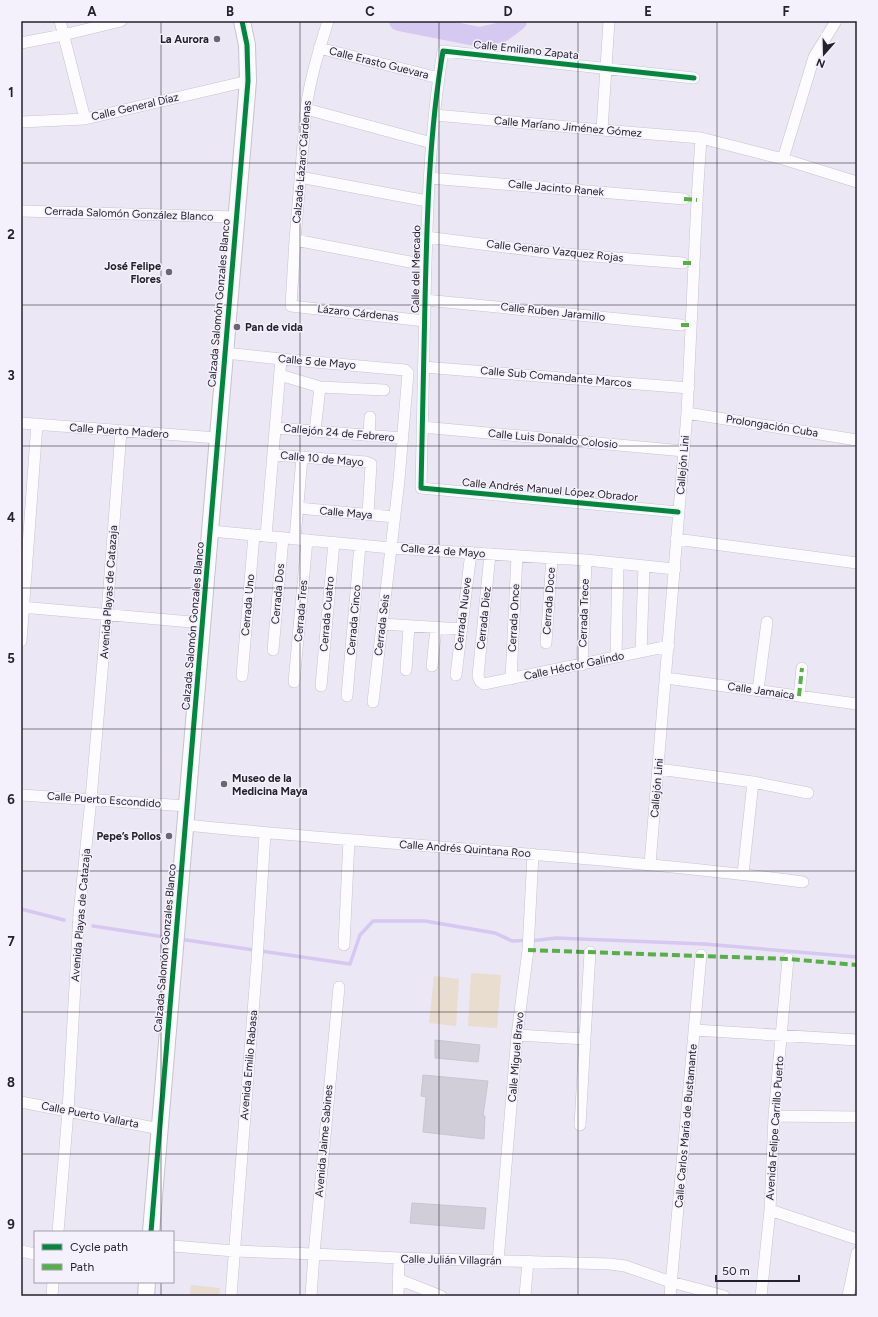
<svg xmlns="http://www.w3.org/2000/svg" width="878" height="1317" viewBox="0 0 878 1317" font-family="Figtree,sans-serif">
  <rect width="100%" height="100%" fill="#ebe7f4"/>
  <path fill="#e8ddce" d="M471,973L501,975L497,1028L468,1026Z
    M434,976L459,979L456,1026L429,1023Z
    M191,1285L220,1288L219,1296H190Z"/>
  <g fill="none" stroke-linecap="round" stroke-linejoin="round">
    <path stroke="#d5c8f1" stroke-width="3.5" d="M21,909L64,920
      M93,926L171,938
      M179,939L350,964L360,935L373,921H425L495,933L512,941L539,940L556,938L704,944L857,957"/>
    <path stroke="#d5c8f1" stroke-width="20" d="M399,21L480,37L502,32L517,21"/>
  </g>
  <path fill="#d1cdd9" stroke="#c9c5d1" d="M435,1040L480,1045L478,1062L435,1058Z
    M423,1075L488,1081L483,1116H485L484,1139L423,1132L426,1097L421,1096Z
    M412,1203L486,1208L484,1229L410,1223Z"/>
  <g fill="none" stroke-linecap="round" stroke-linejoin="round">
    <g stroke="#c7c3ce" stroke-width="12">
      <path id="street" d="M60,21L85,119
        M328,21C319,50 310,79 306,109L295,240L291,306L425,321
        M21,43L63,35L121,21
        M319,48L439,78
        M306,109L432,143
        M435,115L602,130L701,138L783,159L857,182
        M21,122L85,119L248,81
        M602,130L609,21
        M783,159L814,57L836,21
        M300,177L427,201
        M429,178L684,199
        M21,211L236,217
        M426,237L553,253L683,263
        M295,240L426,265
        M425,300L681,325
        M225,353L281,359L405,370L408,373L399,480L373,702
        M423,367L689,388
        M280,375L320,387L384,390
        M687,413L857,440
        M21,423L217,438
        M422,427L684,451
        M275,428L403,438
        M315,431L320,387
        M369,436L370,417
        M274,455L366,462L371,464L368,514
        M298,508L395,517
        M678,512L421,488C422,426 424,363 425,301C427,217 429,133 443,51L694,78
        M211,531L391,548L586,560L675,569
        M266,536L281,359
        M295,539L302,457
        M676,539L857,563
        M490,554L478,676L480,681L484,684L669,646
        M21,607L203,623
        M382,624L462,629
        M21,641L37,424
        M546,643L552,558
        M273,650L283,538
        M641,652L644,566
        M616,657L618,564
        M582,665L586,560
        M432,666L436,628
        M406,670L409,626
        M456,675L471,552
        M242,676L254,535
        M666,678L857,704
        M511,679L517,556
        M294,682L307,540
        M321,686L334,542
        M758,690L767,622
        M347,696L360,545
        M799,696L802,668
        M659,769L753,782L808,793
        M21,795L187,806
        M186,825C392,846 598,855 803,882
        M650,864L687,413L697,200L701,138
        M743,874L753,782
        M344,945L349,840
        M695,1030L857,1040
        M517,1035L585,1039
        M21,1102L160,1129
        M774,1116L857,1117
        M580,1125L590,952
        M770,1210L857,1239
        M58,1232L68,1111L79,914L91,799L107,614L121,431
        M173,1246L234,1251L314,1254L399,1258L610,1264L625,1266L671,1282L724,1296
        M21,1251L35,1254
        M498,1261L517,1035L528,950L533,854
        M398,1279L441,1296
        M52,1296L53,1282
        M231,1296L257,961L265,833
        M311,1296L314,1254L339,987
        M398,1296L399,1258
        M525,1296L528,1261
        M670,1296L701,955
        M761,1296L770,1210L774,1116L788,959
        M848,1296L857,1253"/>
    </g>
    <g stroke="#c7c3ce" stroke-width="18">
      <path id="secondary" d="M151,1232L248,81L247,45L242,21
        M146,1296L147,1282"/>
    </g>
    <use href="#street" stroke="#fcfbfd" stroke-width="11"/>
    <use href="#secondary" stroke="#fcfbfd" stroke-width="16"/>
    <path stroke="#55b146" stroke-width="4" stroke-dasharray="8 4" stroke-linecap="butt" d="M684,199L697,200
      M683,263H694
      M681,325H692
      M799,696L802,668
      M528,950L788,959L857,965"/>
    <g stroke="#f4f1fd" stroke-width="8">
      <path id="cycleway" d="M678,512L421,488C422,426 424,363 425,301C427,217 429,133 443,51L694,78
        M151,1232L248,81L247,45L242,21"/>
    </g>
    <use href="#cycleway" stroke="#00873e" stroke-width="5"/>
  </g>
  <path fill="none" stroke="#25212d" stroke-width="1" stroke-opacity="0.55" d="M161,21V1232M300,21V1296M439,21V1296M578,21V1296M717,21V1296M21,163H857M21,305H857M21,446H857M21,588H857M21,729H857M21,871H857M21,1012H857M21,1154H857M161,1282V1296"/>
  <g fill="#6a6673" stroke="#f4f1fd" stroke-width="1.5">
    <circle cx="217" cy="39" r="4"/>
    <circle cx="169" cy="272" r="4"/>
    <circle cx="237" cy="327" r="4"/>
    <circle cx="224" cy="784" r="4"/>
    <circle cx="169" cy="836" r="4"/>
  </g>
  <g text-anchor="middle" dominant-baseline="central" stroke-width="3" stroke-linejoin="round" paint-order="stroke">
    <g font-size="11" font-weight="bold" fill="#25212d" stroke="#f4f1fd" text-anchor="end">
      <text x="209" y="39">La Aurora</text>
      <text x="161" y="266">José Felipe<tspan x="161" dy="13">Flores</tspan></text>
      <text x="245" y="327" text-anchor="start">Pan de vida</text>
      <text x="232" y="778" text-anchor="start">Museo de la<tspan x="232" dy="13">Medicina Maya</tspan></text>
      <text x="161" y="836">Pepe’s Pollos</text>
    </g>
    <g font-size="11" fill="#25212d" stroke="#f4f1fd">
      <text transform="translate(526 50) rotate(6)">Calle Emiliano Zapata</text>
      <text transform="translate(379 63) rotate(14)">Calle Erasto Guevara</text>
      <text transform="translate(135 107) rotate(-13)">Calle General Díaz</text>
      <text transform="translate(568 127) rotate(5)">Calle Maríano Jiménez Gómez</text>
      <text transform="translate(302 162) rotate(-85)">Calzada Lázaro Cárdenas</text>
      <text transform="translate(556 188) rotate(5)">Calle Jacinto Ranek</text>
      <text transform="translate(129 214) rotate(2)">Cerrada Salomón González Blanco</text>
      <text transform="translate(555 251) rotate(6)">Calle Genaro Vazquez Rojas</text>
      <text transform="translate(416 269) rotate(-89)">Calle del Mercado</text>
      <text transform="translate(219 303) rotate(-85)">Calzada Salomón Gonzales Blanco</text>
      <text transform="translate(553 312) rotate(6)">Calle Ruben Jaramillo</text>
      <text transform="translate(358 313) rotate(6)">Lázaro Cárdenas</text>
      <text transform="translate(317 362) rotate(5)">Calle 5 de Mayo</text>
      <text transform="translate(556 377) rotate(5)">Calle Sub Comandante Marcos</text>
      <text transform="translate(772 426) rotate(9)">Prolongación Cuba</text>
      <text transform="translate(119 431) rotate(4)">Calle Puerto Madero</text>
      <text transform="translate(339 433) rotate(5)">Callejón 24 de Febrero</text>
      <text transform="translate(553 439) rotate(5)">Calle Luis Donaldo Colosio</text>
      <text transform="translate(322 459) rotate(5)">Calle 10 de Mayo</text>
      <text transform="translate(683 465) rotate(-85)">Callejón Lini</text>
      <text transform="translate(550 490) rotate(5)">Calle Andrés Manuel López Obrador</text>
      <text transform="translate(346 513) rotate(5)">Calle Maya</text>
      <text transform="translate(443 551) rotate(4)">Calle 24 de Mayo</text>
      <text transform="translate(109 592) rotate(-86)">Avenida Playas de Catazaja</text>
      <text transform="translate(278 594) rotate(-85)">Cerrada Dos</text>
      <text transform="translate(549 601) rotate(-86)">Cerrada Doce</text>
      <text transform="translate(248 605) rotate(-85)">Cerrada Uno</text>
      <text transform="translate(301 611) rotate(-85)">Cerrada Tres</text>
      <text transform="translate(584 613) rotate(-88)">Cerrada Trece</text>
      <text transform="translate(327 614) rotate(-85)">Cerrada Cuatro</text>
      <text transform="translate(463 614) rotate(-83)">Cerrada Nueve</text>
      <text transform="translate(484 618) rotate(-84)">Cerrada Diez</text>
      <text transform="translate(514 618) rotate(-87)">Cerrada Once</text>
      <text transform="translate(354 620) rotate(-85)">Cerrada Cinco</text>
      <text transform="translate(382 625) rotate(-83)">Cerrada Seis</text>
      <text transform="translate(193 626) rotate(-85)">Calzada Salomón Gonzales Blanco</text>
      <text transform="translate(574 666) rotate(-12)">Calle Héctor Galindo</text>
      <text transform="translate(761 691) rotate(8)">Calle Jamaica</text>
      <text transform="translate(657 788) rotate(-85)">Callejón Lini</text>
      <text transform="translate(104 800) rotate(4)">Calle Puerto Escondido</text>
      <text transform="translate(465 849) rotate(4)">Calle Andrés Quintana Roo</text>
      <text transform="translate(81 915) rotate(-85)">Avenida Playas de Catazaja</text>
      <text transform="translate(165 948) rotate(-85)">Calzada Salomón Gonzales Blanco</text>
      <text transform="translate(516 1057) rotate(-85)">Calle Miguel Bravo</text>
      <text transform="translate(249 1065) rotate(-85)">Avenida Emilio Rabasa</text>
      <text transform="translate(90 1115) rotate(11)">Calle Puerto Vallarta</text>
      <text transform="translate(686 1126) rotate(-85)">Calle Carlos María de Bustamante</text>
      <text transform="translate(775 1128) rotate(-86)">Avenida Felipe Carrillo Puerto</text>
      <text transform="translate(324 1141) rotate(-85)">Avenida Jaime Sabines</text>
      <text transform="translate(451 1260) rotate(1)">Calle Julián Villagrán</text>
    </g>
  </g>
  <rect width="878" height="1317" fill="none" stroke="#f4f1fd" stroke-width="44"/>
  <rect x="34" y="1231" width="140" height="52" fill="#f4f1fd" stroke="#a19eaa"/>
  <rect x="42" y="1244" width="20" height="6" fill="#00873e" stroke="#a19eaa"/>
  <text x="70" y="1251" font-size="12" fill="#25212d">Cycle path</text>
  <rect x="42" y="1264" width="20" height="6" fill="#55b146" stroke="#a19eaa"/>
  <text x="70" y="1271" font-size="12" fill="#25212d">Path</text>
  <g transform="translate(824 54) rotate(200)" stroke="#f4f1fd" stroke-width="3" paint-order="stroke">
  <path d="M0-3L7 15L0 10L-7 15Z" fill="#25212d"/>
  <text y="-6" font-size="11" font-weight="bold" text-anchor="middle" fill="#25212d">N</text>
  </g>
  <path d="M716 1275v6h83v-6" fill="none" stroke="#25212d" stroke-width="2"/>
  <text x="722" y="1275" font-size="12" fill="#25212d" stroke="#f4f1fd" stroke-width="3" paint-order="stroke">50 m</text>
  <rect x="22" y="22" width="834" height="1273" fill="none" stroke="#25212d" stroke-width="1.5"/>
  <g font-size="13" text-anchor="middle" font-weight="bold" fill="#25212d">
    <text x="92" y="16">A</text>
    <text x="230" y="16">B</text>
    <text x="370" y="16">C</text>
    <text x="508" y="16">D</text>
    <text x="648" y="16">E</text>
    <text x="786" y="16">F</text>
    <text x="11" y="97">1</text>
    <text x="11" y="239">2</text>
    <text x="11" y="380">3</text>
    <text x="11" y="522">4</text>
    <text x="11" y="663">5</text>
    <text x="11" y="804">6</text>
    <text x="11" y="946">7</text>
    <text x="11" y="1087">8</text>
    <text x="11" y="1229">9</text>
  </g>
</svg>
